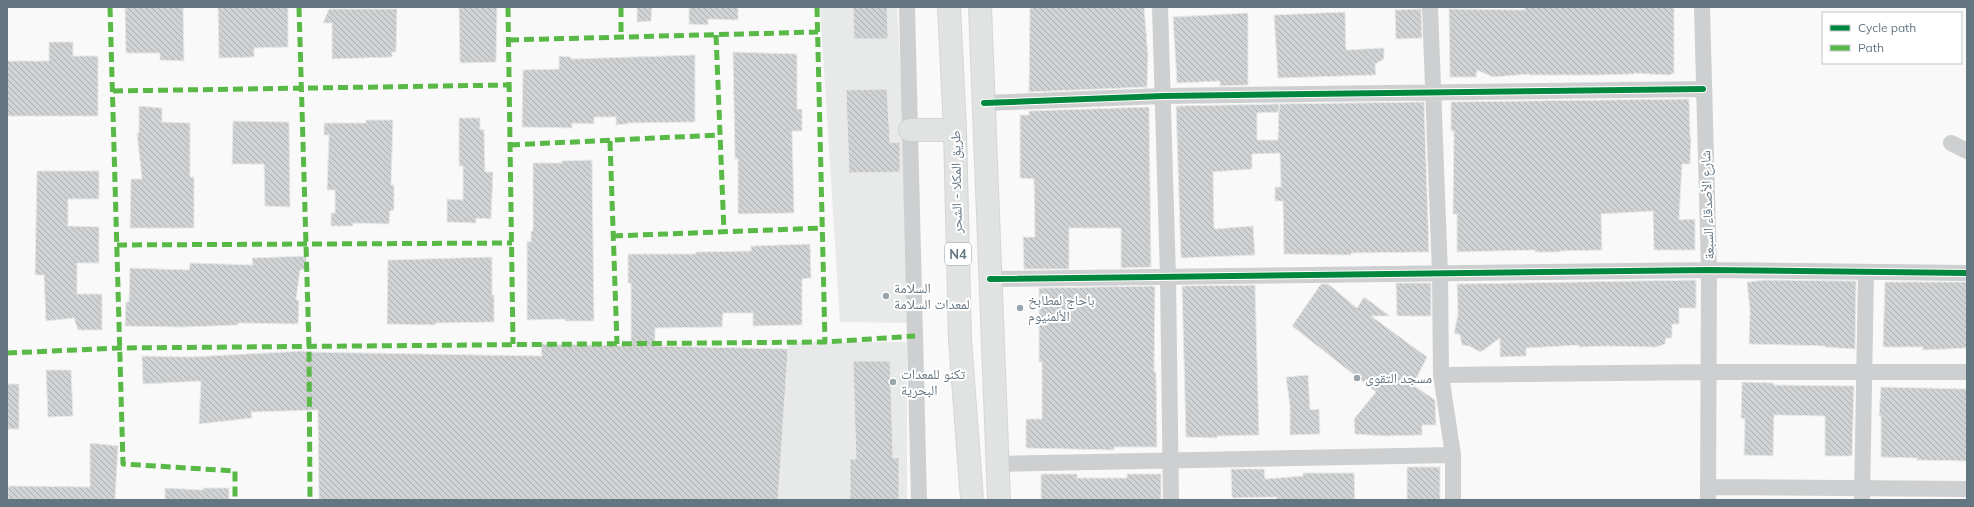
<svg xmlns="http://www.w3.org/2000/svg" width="1974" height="507" viewBox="0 0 1974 507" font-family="Mulish,'Noto Naskh Arabic',sans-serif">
  <defs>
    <pattern id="building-back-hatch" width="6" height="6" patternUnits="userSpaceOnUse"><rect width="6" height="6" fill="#d0d2d3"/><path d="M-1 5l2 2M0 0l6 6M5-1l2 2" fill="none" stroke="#acafb1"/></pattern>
  </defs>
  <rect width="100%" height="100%" fill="#f9f9f9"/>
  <path fill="#e8e9e9" d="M820,7H897L915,323L840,322Z
    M789,342H907V500H778Z"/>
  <path fill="url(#building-back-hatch)" stroke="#e8e8e8" d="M125,7H183L184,61L160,60V53H126Z
    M218,7H288V47L254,48V57L219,58Z
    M459,7H497L496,62L460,63Z
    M637,7H652L651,21L637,22Z
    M689,7H738V20L708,19V25L689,24Z
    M853,7H887L888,39H854Z
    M1030,7H1144L1148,56L1147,87L1029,92Z
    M1525,7H1674V73L1669,75L1634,73V74L1596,75H1530L1529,74L1493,77L1477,70L1476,77H1450L1449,9L1525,10Z
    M329,9H397L396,52H392V57L332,59V23H323Z
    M1421,9L1422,38L1396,39L1395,10Z
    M1345,12L1346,50L1384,48V59L1375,64L1376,75L1278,78L1274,15Z
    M1248,13V85L1220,86V81L1177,83L1173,17Z
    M49,42H73V56H98V116H7V61H49Z
    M733,52L797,54V109H802V131H792L794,213L738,214V159H735Z
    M695,55V122L627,123V124L616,125V117H594V124L572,123V128L522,127L523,70L559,69V56L571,57V59Z
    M887,89L890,143L900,142V172L849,173L846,90Z
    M1689,99L1690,136L1691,137L1690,164H1682L1679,220L1695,219V250H1654L1653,211L1601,214L1602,250L1560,251V252H1535V250L1457,252V214H1453L1454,131H1451V102Z
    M1424,102L1429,252L1351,253V255L1284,254L1283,201H1275V187H1281L1280,153L1252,154V169L1213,172L1214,229L1253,226L1255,255L1181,258L1176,106L1279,104V112L1257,113V140H1278L1279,104Z
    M139,106L162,108V122L190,123V177H194V228H130L131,179H142L137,133H139Z
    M1149,107L1151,267L1121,268V228H1069V269H1024L1023,237H1035L1034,179L1020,178V115H1029V111Z
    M459,118H480V129L484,130L485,172H493L491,219L476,218V223L447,222V199L463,200V166H459Z
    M366,120H393L391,185H394V210L390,211L389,224L353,223V226H331V213H335V190H327L329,135H324V123H366Z
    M233,121L289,122L290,207L265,206L264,164H232Z
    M592,160L594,321H565V319L527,320V241L531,242V231H533V163H562V161Z
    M37,171H99V199H68V226L99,227V263H77V294H102V330H78L74,318L46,321L44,275H35Z
    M810,244L811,278L802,279V325L753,326V313H723L722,327L655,328V346L788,349L778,500H319L318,410L251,412L252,418L199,424L201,381L143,384L142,356L190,357L304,351V352L542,356L541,344L631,346V283H628V254H696V252L751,251V246Z
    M306,256L307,269L300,270L296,300H299L298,324L238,323V325L182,327L125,326L126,302H129L130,268L189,270L190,263L253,265L252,258Z
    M492,257V295H494V322L435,323V325L387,324L388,260Z
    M1696,280V308H1679V324H1672V338H1666L1665,344L1656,347L1604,346L1579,347V345L1526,348V356L1500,357V338L1481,352L1469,346L1462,345L1460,335L1454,333L1458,314L1457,284Z
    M1765,280L1856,281L1855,349L1825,347V346L1749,344L1750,310L1747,282Z
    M1885,282H1967V348L1923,350V347H1883Z
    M1396,283H1431V316H1397Z
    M1321,284H1328L1357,308L1364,297L1390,316H1371L1427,357L1413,385L1435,400L1436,425H1422V435L1385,436L1355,434L1354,419L1376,392L1292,326Z
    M1255,285L1259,435L1217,436V438L1186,437L1182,286Z
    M1155,286L1154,372H1156L1157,447H1114V450L1026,448V419H1042V362H1039V288Z
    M853,361H890L893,458H899V500H850V459H856Z
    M46,370H71L73,416L48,417Z
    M1308,375L1310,410L1319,409L1320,434L1290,435V406L1286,377Z
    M1742,382L1774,383V385L1854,386L1852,456H1825V416L1774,415L1773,456L1744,455L1745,419L1741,418Z
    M7,384H19V429H8Z
    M1881,387L1967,389V461L1917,460V458L1881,457V416H1879Z
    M90,443L118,446L115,500H8V486L90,487Z
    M1407,467H1440V500H1407Z
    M1231,469H1264L1265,479L1303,476V473H1354L1355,500H1277V497L1232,498Z
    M1041,474H1077V478H1127V474H1161V500H1041Z
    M165,488L203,490V488H229V500H165Z"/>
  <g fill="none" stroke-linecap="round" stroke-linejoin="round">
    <g stroke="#d5d6d6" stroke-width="24">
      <path id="highway" d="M949,7L955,130L960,340L972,500
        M980,7L999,500
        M910,130H955"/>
    </g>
    <path stroke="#cecfd0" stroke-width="16" d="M907,7L919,500
      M1160,7L1168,277L1171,500
      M1430,7L1440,274L1441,375L1453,455V500
      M1702,7L1709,270L1708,500
      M984,103L1163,96L1703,89
      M1951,143L1967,151
      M990,279L1709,270L1967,273
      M1441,375L1709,372H1967
      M996,464L1453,455
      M1709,487L1967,489
      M1862,500L1866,272"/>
    <use href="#highway" stroke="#e1e2e2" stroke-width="22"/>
    <path stroke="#58b947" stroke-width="5" stroke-dasharray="10 5" stroke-linecap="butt" d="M110,7L123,464L235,471V500
      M299,7L309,346L310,500
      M508,7L513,344
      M621,7V37
      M817,7L825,342
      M716,35L724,232
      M509,40L818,32
      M113,91L509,85
      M610,141L617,344
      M510,145L719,135
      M613,236L823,228
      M117,245L512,243
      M7,353L119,348L825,342L915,336"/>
    <g stroke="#fff" stroke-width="8">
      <path id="cycleway" d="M984,103L1163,96L1703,89
        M990,279L1709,270L1967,273"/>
    </g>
    <use href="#cycleway" stroke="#00873e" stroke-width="6"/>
  </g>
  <g fill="#99a4ac" stroke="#fff" stroke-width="1.5">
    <circle cx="886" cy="296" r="4"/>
    <circle cx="1020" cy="308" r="4"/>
    <circle cx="1357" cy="378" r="4"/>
    <circle cx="893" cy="382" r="4"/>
  </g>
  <g text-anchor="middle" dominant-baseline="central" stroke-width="4" stroke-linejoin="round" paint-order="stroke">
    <rect fill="#fff" stroke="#939fa8" stroke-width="1" x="945" y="243" width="26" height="22" rx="3"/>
    <g font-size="13" font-weight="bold" fill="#657683">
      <text x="958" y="254">N4</text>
    </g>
    <g font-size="14" fill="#657683" stroke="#fff">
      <text transform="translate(956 182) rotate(-91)">طريق المكلا - الشحر</text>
      <text transform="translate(1707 205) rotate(-92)">شارع الأصدقاء السبعة</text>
    </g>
    <g font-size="14" fill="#657683" stroke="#fff" text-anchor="start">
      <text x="894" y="288">السلامة<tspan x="894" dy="16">لمعدات السلامة</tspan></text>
      <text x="1028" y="300">باحاج لمطابخ<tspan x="1028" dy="16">الألمنيوم</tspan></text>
      <text x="901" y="374">تكنو للمعدات<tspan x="901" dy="16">البحرية</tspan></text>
      <text x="1365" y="378">مسجد التقوى</text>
    </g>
  </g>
  <rect width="1974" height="507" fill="none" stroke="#657683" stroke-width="16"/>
  <rect x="1822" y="12" width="140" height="52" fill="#ffffff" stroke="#c1c8cd"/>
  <rect x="1830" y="25" width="20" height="6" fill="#00873e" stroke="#c1c8cd"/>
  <text x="1858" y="32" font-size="12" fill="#657683">Cycle path</text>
  <rect x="1830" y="45" width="20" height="6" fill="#58b947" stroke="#c1c8cd"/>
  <text x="1858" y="52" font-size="12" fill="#657683">Path</text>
</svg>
